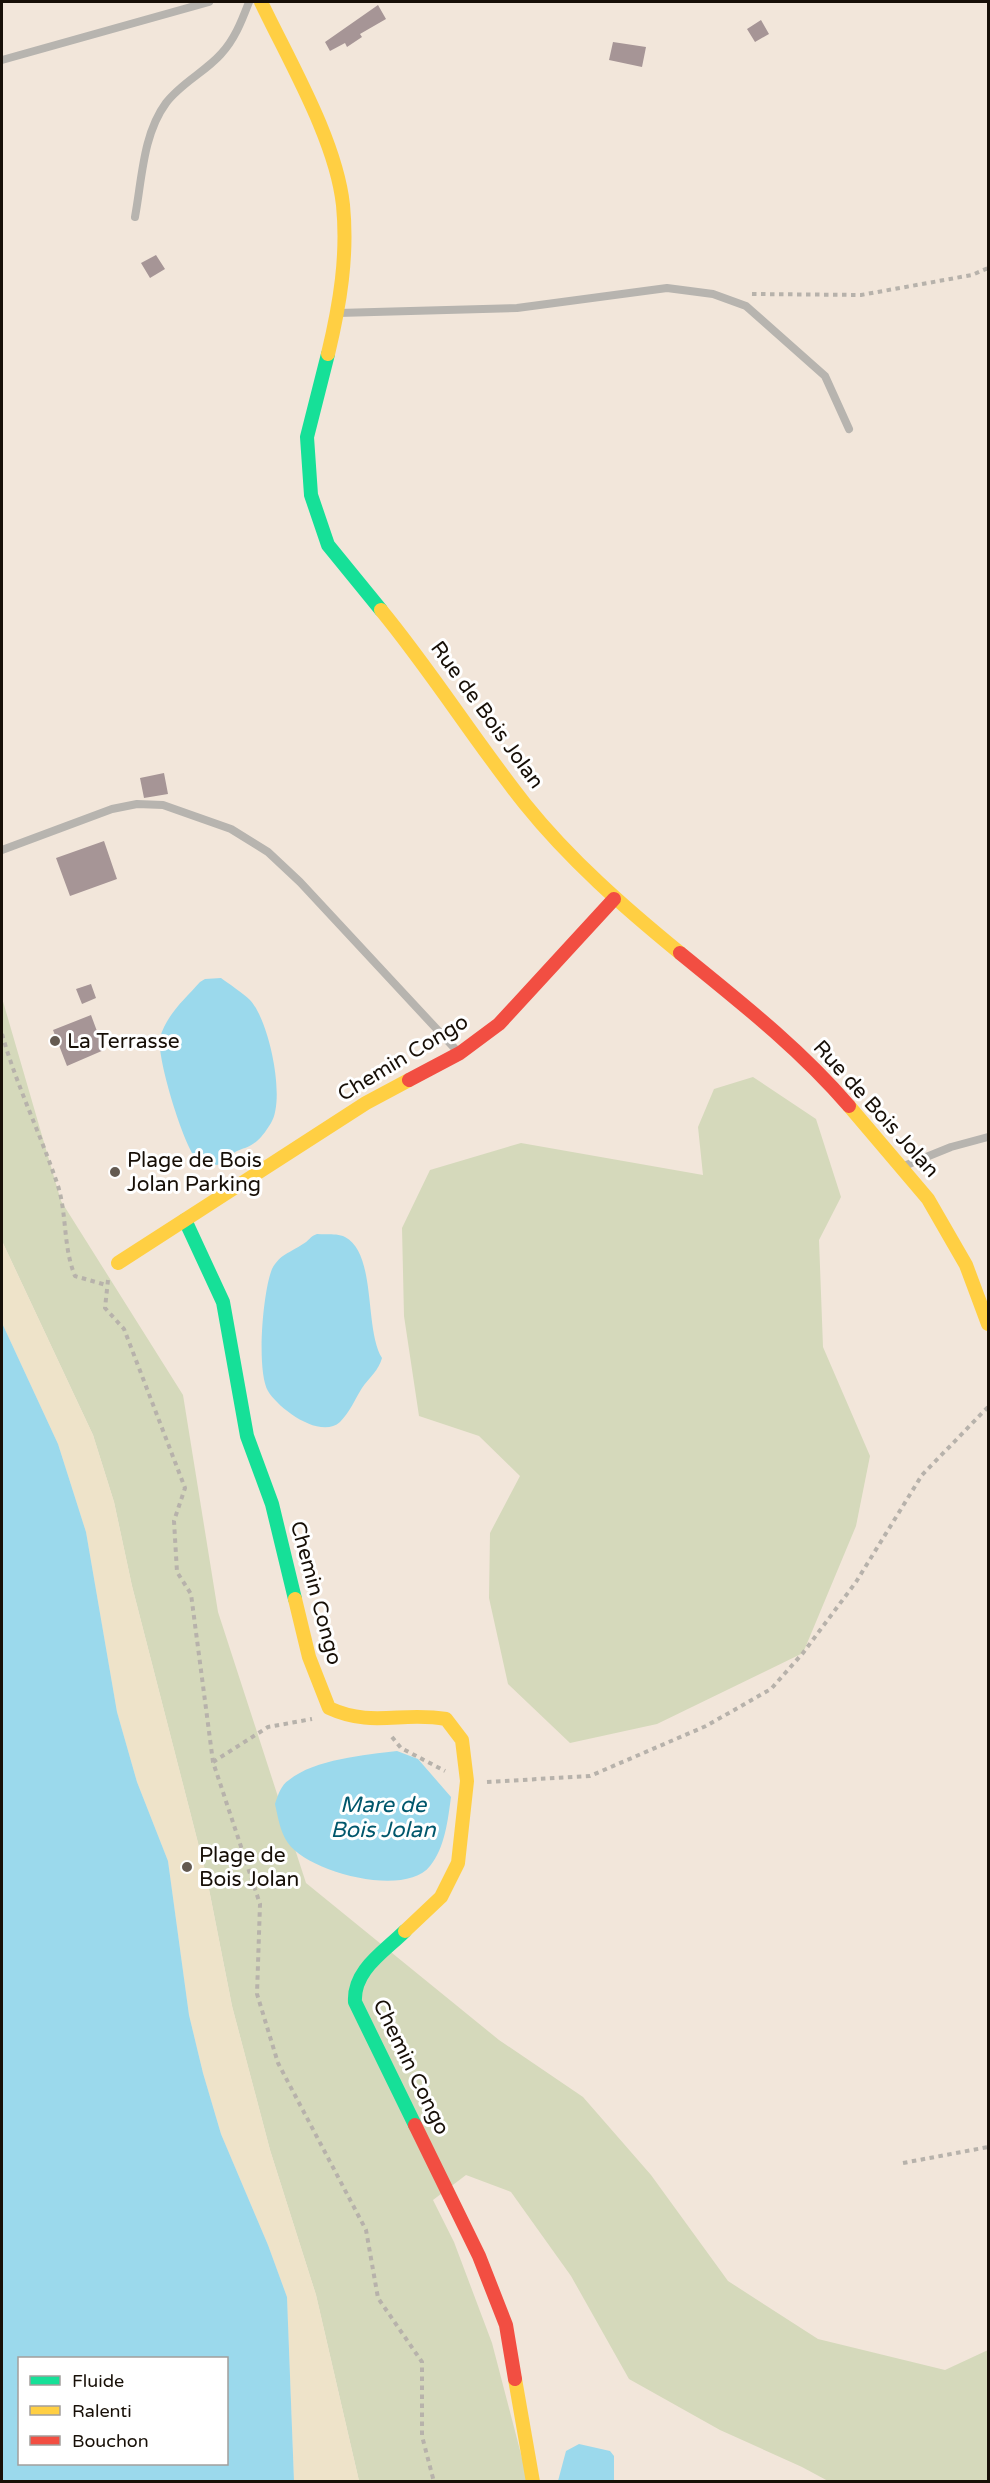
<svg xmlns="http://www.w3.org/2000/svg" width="990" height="2483" viewBox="0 0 990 2483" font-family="'Varela Round',sans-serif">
  <rect width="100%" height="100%" fill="#f2e6da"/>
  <path fill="#d5d9bb" d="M2,998L61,1201L183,1395L218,1612L306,1883L499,2040L583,2097L651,2175L728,2281L818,2339L945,2370L988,2350V2481H828L802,2467L720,2430L629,2379L571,2276L511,2192L466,2175L433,2200L454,2242L492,2343L528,2481H359L316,2295L270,2150L232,2006L206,1874L132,1586L114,1502L93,1435L2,1241Z
    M753,1077L816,1119L841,1197L819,1240L823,1347L870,1456L856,1526L803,1653L657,1724L570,1743L508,1684L489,1598L490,1533L520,1476L479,1436L419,1416L404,1316L402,1228L430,1170L521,1143L703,1175L698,1127L714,1089Z"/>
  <path fill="#eee3c9" d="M2,1241L93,1435L114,1502L132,1586L206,1874L232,2006L270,2150L316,2295L359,2481H294L287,2297L268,2245L221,2134L203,2073L189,2015L168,1861L137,1782L117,1712L86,1532L58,1444L2,1323Z"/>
  <path fill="#9bd9ec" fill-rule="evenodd" d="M221,978C228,983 244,994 250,1000C269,1020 286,1099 271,1123C268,1128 262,1137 257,1141C243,1153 236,1145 225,1164C216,1165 205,1167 198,1161C184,1149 156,1055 160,1038C166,1015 185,999 200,982L205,979Z
    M317,1234C326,1235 337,1233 345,1237C377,1254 364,1329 382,1358C379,1370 369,1378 362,1388C355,1399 350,1412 340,1422C320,1440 278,1408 268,1391C256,1370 263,1291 272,1269C280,1254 290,1253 303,1244C309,1241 310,1236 317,1234Z
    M2,1323L58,1444L86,1532L117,1712L137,1782L168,1861L189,2015L203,2073L221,2134L268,2245L287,2297L294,2481H2ZM226,2358V2464H20V2358Z
    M397,1751L418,1759L451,1797C448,1819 445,1848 430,1866C405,1898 308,1872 288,1843C280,1832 278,1817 275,1804C278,1795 281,1785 289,1780C315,1759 365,1755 397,1751Z
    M579,2444L610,2451L614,2456V2481H558L566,2451Z"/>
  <path fill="#a69596" d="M378,5L386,19L360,34L362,37L347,47L345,43L330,51L325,42Z
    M761,20L769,34L755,42L747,29Z
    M613,42L646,47L642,67L609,60Z
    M156,255L165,269L150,278L141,263Z
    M164,773L168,794L144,798L140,778Z
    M104,841L117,879L70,896L56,858Z
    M91,984L96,998L82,1004L76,989Z
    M91,1015L104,1050L67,1066L53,1030Z"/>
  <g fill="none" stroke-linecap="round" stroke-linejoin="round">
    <path stroke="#b7b2ab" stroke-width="4" stroke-dasharray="4.5 4.5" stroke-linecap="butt" d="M752,294L861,295L972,275L988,268
      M2,1034C17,1087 41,1135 58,1186C67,1215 63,1247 75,1276L106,1285
      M108,1280L105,1308L124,1329L185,1488L174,1521L177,1572L191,1594L213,1762L260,1904L257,1994L278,2063L366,2230L378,2298L422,2362V2436L434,2482
      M392,1737L401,1748L445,1771
      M213,1762L268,1727L312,1719
      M487,1782L590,1776L706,1726L771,1689L803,1653L856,1582L922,1475L988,1407
      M903,2163L988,2147"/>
    <path stroke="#b7b4af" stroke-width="8" d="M2,60L209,2
      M135,217C142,179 143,134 166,103C181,83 205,72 221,54C235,39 242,20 249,2
      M338,313L517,308L667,288L713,294L746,306L825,376L849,429
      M2,850L112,809L137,804L163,805L231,829L268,852L300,882L459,1053
      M904,1166L951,1147L988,1137"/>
    <path stroke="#16e098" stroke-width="14" d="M328,354L307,437L311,495L328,545L381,610
      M185,1220L223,1302L247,1436L272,1504L295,1599
      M405,1931C384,1952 353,1970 355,2002L415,2125"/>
    <path stroke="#ffcf43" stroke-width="14" d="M261,2C289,61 336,140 343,205C348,256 340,304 328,354
      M381,610C432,672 475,741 525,804C570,860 625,908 680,953
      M849,1106L928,1199L966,1265L988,1324
      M118,1263L366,1103L409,1080
      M295,1599L309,1657L329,1708C372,1728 402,1711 446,1719L462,1740L467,1781L458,1863L441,1897L405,1931
      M515,2379L533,2482"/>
    <path stroke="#f24e42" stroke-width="14" d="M680,953C739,1001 799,1048 849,1106
      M409,1080L460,1053L499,1024L614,899
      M415,2125L479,2256L506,2325L515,2379"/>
  </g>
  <g fill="#645a51" stroke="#fff" stroke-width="2">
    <circle cx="55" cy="1041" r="6"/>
    <circle cx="115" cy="1172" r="6"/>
    <circle cx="187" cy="1867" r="6"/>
  </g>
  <g text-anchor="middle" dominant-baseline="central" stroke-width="6" stroke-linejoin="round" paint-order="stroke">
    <g font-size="21" fill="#170f07" stroke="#fff">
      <text transform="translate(487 715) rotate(54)">Rue de Bois Jolan</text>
      <text transform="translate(403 1058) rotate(-31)">Chemin Congo</text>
      <text transform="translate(876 1109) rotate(48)">Rue de Bois Jolan</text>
      <text transform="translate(316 1593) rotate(75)">Chemin Congo</text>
      <text transform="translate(411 2067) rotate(64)">Chemin Congo</text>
    </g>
    <g font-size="21" fill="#170f07" stroke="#fff" text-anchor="start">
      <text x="67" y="1041">La Terrasse</text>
      <text x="127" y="1160">Plage de Bois<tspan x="127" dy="24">Jolan Parking</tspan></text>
      <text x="199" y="1855">Plage de<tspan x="199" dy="24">Bois Jolan</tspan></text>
    </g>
    <g font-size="22" font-style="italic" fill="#00576c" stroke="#fff">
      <text x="383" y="1805">Mare de<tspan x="383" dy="25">Bois Jolan</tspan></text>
    </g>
  </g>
  <rect width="990" height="2483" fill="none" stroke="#170f07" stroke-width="6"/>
  <rect x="18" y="2357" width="210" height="108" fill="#ffffff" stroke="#a29f9c" stroke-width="1.5"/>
  <rect x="30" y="2376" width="30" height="9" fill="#16e098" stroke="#a29f9c" stroke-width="1.5"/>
  <text x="72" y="2387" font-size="18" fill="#170f07">Fluide</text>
  <rect x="30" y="2406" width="30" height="9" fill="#ffcf43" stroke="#a29f9c" stroke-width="1.5"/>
  <text x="72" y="2417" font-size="18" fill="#170f07">Ralenti</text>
  <rect x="30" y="2436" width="30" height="9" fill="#f24e42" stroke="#a29f9c" stroke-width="1.5"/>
  <text x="72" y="2447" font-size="18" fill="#170f07">Bouchon</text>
</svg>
